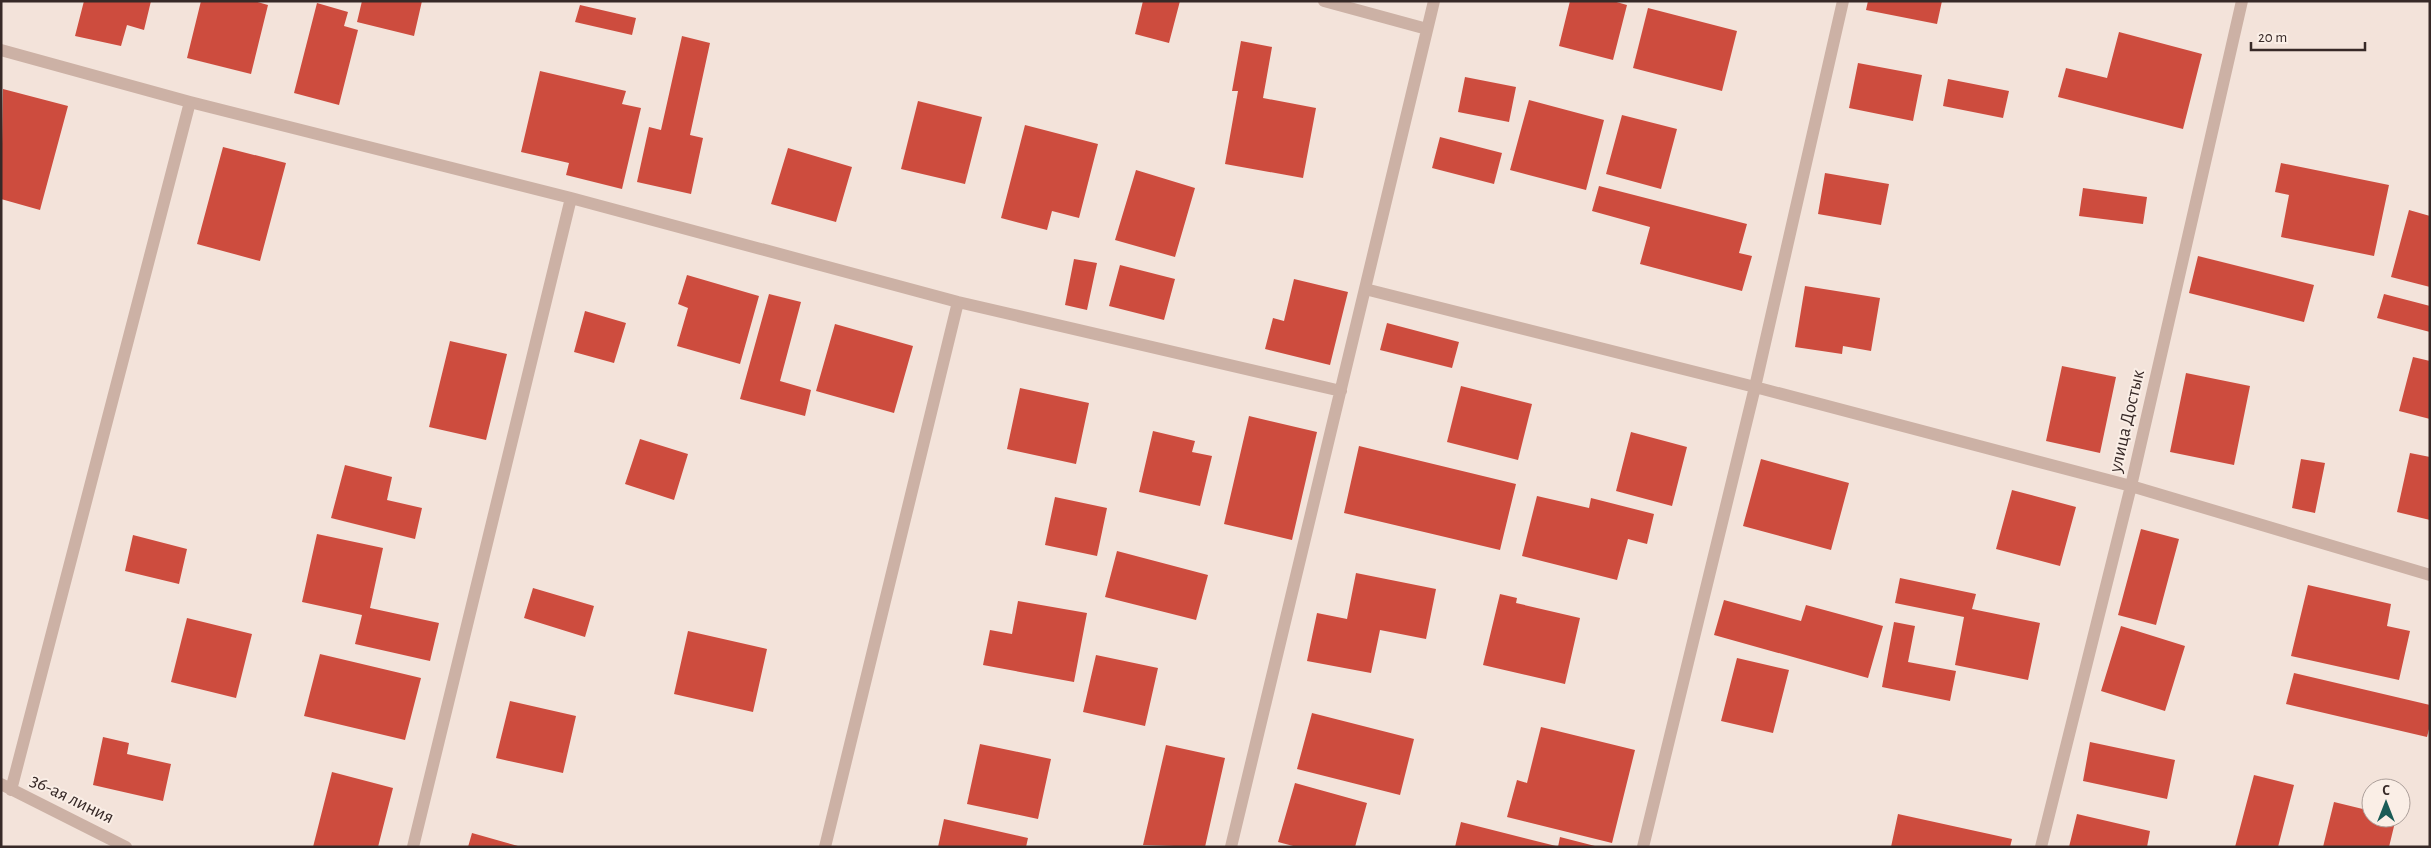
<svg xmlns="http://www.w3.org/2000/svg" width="2431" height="848" viewBox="0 0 2431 848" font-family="'Alegreya Sans',sans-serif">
  <rect width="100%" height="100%" fill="#f3e3da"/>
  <path fill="#cd4c3e" d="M84,1H151L144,30L127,25L121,46L75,36Z
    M201,1H254L268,5L251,74L187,58Z
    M362,1H422L414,36L357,22Z
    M1143,1H1180L1169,43L1135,34Z
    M1570,1H1613L1627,5L1613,60L1559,46Z
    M1868,1H1942L1937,24L1866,10Z
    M317,3L348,12L344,26L358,30L339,105L294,93Z
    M580,5L636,18L632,35L575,22Z
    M1648,8L1737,31L1722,91L1633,68Z
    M2119,32L2202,54L2183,129L2058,97L2066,68L2107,78Z
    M682,36L710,43L690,135L703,138L691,194L637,182L649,127L661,130Z
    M1241,41L1272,47L1263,98L1316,108L1303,178L1225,164L1238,91H1232Z
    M1858,63L1922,75L1913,121L1849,108Z
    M540,71L626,91L622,104L641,108L622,189L566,175L569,163L521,152Z
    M1465,77L1516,87L1509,122L1458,112Z
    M1948,79L2009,91L2003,118L1943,106Z
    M3,89L68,106L40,210L1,199Z
    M1529,100L1604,120L1586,190L1510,170Z
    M918,101L982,117L965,184L901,169Z
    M1622,115L1677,129L1661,189L1606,174Z
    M1025,125L1098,144L1079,218L1052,211L1047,230L1001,218Z
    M1440,137L1502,153L1494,184L1432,168Z
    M223,147L286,163L260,261L197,244Z
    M788,148L852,167L836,222L771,204Z
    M2281,163L2389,185L2374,256L2281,237L2289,195L2275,192Z
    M1136,170L1195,188L1175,257L1115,240Z
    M1825,173L1889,184L1881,225L1818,214Z
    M1599,186L1747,224L1739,253L1752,256L1742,291L1640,264L1650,227L1592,211Z
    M2083,188L2147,197L2143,224L2079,216Z
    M2409,210L2430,216V287L2391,277Z
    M2198,256L2314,285L2304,322L2189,293Z
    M1074,259L1097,263L1087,310L1065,305Z
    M1120,265L1175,279L1164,320L1109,306Z
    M687,275L759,296L740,364L677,346L688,308L678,304Z
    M1294,279L1348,292L1330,365L1265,349L1273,318L1284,321Z
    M1805,286L1880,298L1871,351L1843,346L1842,354L1795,347Z
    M769,294L801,302L780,381L811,390L805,416L740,399Z
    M2384,294L2430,306V332L2377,318Z
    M585,311L626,323L614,363L574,352Z
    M1387,323L1459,342L1452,368L1380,350Z
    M835,324L913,346L894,413L816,391Z
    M450,341L507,354L486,440L429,427Z
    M2413,357L2430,361V419L2399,411Z
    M2062,366L2116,377L2100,453L2046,441Z
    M2186,373L2250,386L2234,465L2170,452Z
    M1461,386L1532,404L1518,460L1447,442Z
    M1020,388L1089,403L1076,464L1007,449Z
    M1249,416L1317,432L1292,540L1224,524Z
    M1153,431L1195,441L1192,452L1212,456L1200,506L1139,492Z
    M1631,432L1687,447L1672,506L1616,491Z
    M640,439L688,454L674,500L625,484Z
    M1359,446L1516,484L1500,550L1344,513Z
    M2410,453L2430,457V520L2397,512Z
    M1761,459L1849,483L1831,550L1743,526Z
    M2301,459L2325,463L2315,513L2292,508Z
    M345,465L392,477L387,500L422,508L415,539L331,518Z
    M2012,490L2076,507L2060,566L1996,549Z
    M1537,496L1589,508L1591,498L1654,514L1647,544L1628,539L1617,580L1522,556Z
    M1055,497L1107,508L1097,556L1045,545Z
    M2141,529L2179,539L2156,625L2118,615Z
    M317,534L383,548L370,608L439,623L430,661L355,644L362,615L302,602Z
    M133,535L187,549L179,584L125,571Z
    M1117,551L1208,575L1196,620L1105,597Z
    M1356,573L1436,589L1426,639L1380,630L1371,673L1307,661L1317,613L1347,619Z
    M1900,578L1976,594L1972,609L2040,623L2028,680L1955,665L1964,617L1895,603Z
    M2308,585L2391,604L2387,626L2410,631L2399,680L2291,656Z
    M533,588L594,606L585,637L524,618Z
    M1500,594L1517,598L1516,603L1580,618L1565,684L1483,665Z
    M1724,600L1801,621L1806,605L1883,626L1868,678L1714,635Z
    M1018,601L1087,613L1074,682L983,665L990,630L1012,634Z
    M187,618L252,634L236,698L171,682Z
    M1894,622L1915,626L1908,662L1956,671L1950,701L1882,687Z
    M2121,626L2185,646L2165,711L2101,691Z
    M688,631L767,649L753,712L674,694Z
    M320,654L421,678L405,740L304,716Z
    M1096,655L1158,668L1145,726L1083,712Z
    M1737,658L1789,670L1773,733L1721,721Z
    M2294,673L2430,705V725L2427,737L2286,704Z
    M510,701L576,716L563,773L496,758Z
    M1312,713L1414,739L1400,795L1297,769Z
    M1541,727L1635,750L1612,843L1507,817L1517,780L1527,783Z
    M103,737L129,743L127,754L171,764L163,801L93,785Z
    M2090,742L2175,760L2167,799L2083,781Z
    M980,744L1051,759L1038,819L967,804Z
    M1166,745L1225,758L1205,847L1143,845Z
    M332,772L393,788L378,847H313Z
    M2254,775L2294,785L2278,847H2235Z
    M1295,783L1367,803L1355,847H1297L1278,842Z
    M2334,802L2371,811V818H2396L2389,847H2323Z
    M1898,814L2012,839L2010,847H1891Z
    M2077,814L2150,831L2147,847H2069Z
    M944,819L1028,838L1026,847H938Z
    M1461,822L1556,846L1555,847H1455Z
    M472,833L518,846V847H468Z
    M1560,837L1595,846V847H1558Z"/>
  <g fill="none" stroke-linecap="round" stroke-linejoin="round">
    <path stroke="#ccb1a5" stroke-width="12" d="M1324,1L1427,29
      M1,50L190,102L571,198L958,302L1341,391
      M1365,289L1755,387L2131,486L2430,575
      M1,784L126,847
      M11,790L190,102
      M413,847L571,198
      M825,847L958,302
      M1231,847L1434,1
      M1643,847L1755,387L1843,1
      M2041,847L2131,486L2242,1"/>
  </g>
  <g text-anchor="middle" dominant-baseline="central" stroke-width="4" stroke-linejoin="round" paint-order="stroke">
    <g font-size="19" fill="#372927" stroke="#faeee6">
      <text transform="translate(2127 421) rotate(-77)">улица Достык</text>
      <text transform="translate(72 799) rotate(26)">36-ая линия</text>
    </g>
  </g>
  <rect width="2431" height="848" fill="none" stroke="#372927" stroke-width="5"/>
  <g transform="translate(2386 803)"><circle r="24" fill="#faeee6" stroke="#ac9f9a"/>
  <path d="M0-4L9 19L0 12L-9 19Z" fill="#1a5b56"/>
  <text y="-8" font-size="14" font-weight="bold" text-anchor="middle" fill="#372927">С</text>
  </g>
  <path d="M2251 42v8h114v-8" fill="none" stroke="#372927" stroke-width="2.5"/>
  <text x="2258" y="42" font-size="15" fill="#372927" stroke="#faeee6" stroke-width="4" paint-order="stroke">20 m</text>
</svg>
